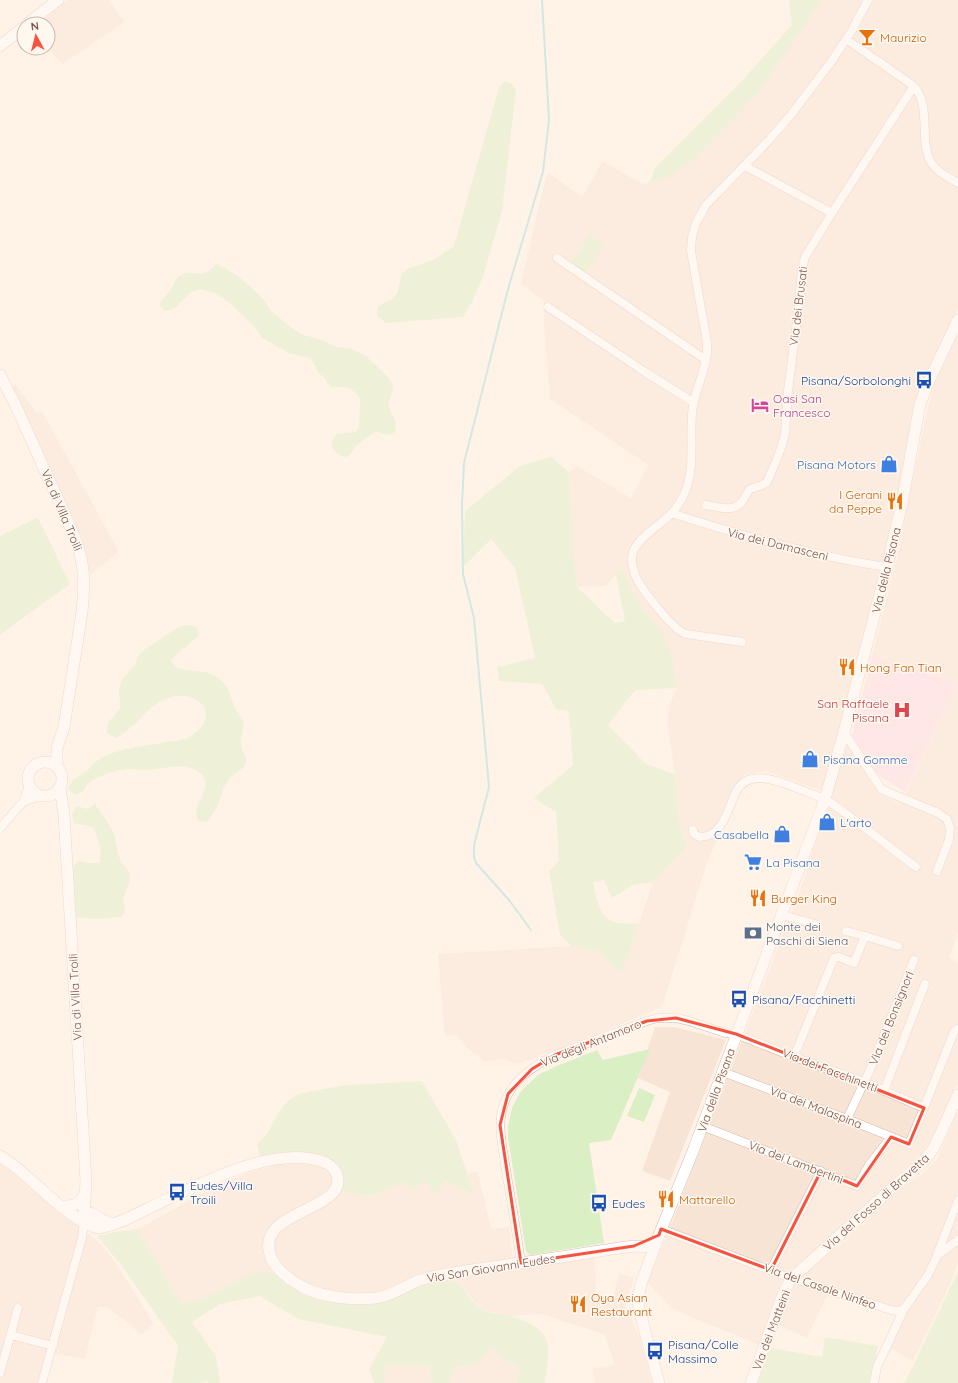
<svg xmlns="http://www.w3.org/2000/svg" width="958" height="1383" viewBox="0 0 958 1383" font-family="Quicksand,sans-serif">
  <rect width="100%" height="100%" fill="#fff3e8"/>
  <path fill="#f7e4d5" d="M67,0H109L124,22L63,64L47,48H48V24H38Z
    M822,0H958V309L952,325L921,390L911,419L902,487L823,791L766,771L744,774L706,866L662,1007L595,1035L517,1064L503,1059L485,1062L466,1047L456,1035L445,1036L438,954L571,946L600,952L606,961L629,954L653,882L688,846L682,836L678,813L675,774L667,721L669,706L677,688L659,628L639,603L623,571L616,574L606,586L577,587L573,547L569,472L577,466L631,498L648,465L550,399L544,326V301L521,283L546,177L548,172L582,197L603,161L642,184L668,178L790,46Z
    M958,334V682L872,656L897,558L926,415L933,386Z
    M15,384L37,413L42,411L119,552L90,575L85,549L12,387Z
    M958,685V932L949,958L958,963V1085L934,1138L926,1150L781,1282L759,1345L672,1309L647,1282L669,1230L801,888L847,744L878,793L900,804Z
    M655,1027H674L726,1040L670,1181L642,1171L670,1092L638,1078Z
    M958,1111V1263L950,1284L913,1361L890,1348L905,1316L827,1296L807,1338L779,1325V1320L795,1281L846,1240L897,1192L922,1174L937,1159Z
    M0,1164L10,1170L102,1245L117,1265L154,1324L141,1335L129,1324L107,1307H98L85,1359L46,1353L38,1383H0Z
    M281,1164H306L326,1168L366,1197L375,1195L404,1182L411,1190L425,1181L437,1194L442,1185L447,1181L468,1193H474L468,1173L478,1172L491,1229L509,1227L514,1270L595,1257L596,1301L612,1303L619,1273L634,1278L625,1306L639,1336L652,1383H595L592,1369L615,1365L604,1334L541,1314L509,1316L482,1310L458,1283L394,1299L382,1303L368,1304L340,1303L313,1298L283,1280L275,1273H254L206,1297L181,1304L138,1229L214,1187L249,1172Z
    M490,1348L521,1370L516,1383H453L449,1381L453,1367L477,1364Z
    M430,1365L431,1383H383L386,1366Z"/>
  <path fill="#fedae2" d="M872,656L958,682V685L905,792L876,774L852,735Z"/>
  <path fill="#daefc4" d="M789,0H822L757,94L694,159L668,178L650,182L655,168L740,83L792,25Z
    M504,81L511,83L516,90L502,211L483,277L473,300L463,317L386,323L377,316L378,306L391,300L398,292L401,275L407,269L435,259L454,246L498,91Z
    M589,235L604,245L585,274L570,264Z
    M217,264L235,274L250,286L264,300L272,312L300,334L319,339L337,347L352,349L366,356L388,377L394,386L393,391L388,405C391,410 392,417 396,422L395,432C388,437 383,434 376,431C374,432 357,445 356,446C350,454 348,462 337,453C334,451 332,449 332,446C331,441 334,437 336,434L355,432L359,428L360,399L355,392L346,387H332L328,384L323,376L319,374L312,361L309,358L291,354L262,338L251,323L226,300L214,293L200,289L191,292L174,309L165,311L161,308L160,303C163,298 167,295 170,291C175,283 176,275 186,273C192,272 199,275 205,273C211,271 212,266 217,264Z
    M551,457L569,472L573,547L577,587L615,623L625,621L616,574L623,571L639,603L659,628L670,650L677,688L635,690L608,725L646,764L675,774L678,813L682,836L688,846L653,882L633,885L612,898L604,880L593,882C596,896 599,919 617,923C624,924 632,923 639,924L629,954L621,972L606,961L600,952L571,946L560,935L549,871L559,861L556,812L534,798L573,765L569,711L556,709L542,684L499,681L497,667L535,658L515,568L491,539L463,567L465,511L520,466Z
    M38,517L70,584L0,635V536Z
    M186,625L195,626L200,634C191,644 179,650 171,661L177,668L186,670L205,672L214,675L222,681L228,688L234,706L244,723L241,741L242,750L247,758L244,767L229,779L224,787L218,805L208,822L198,821C198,819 196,815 196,812C196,801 213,787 202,775C189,760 163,769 146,770C140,770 133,769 127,769C117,770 104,774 95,779C88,782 86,786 83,792L74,795L68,788C75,776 78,777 88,770C91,767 93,764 97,761C114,748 146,746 167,742C173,741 182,741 188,738C192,735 199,730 202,726C213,710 200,697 183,696C152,694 140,726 116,738L107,733L108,723L120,708L119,689L122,679L135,665L138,656L145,649L177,628Z
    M95,804C100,812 107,819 111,828C120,845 113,856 129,871L130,881L123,899L125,909L122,917L95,919L76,917L72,867L79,861L89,863H99C103,849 98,840 93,827L74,823L72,814L77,806L87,809Z
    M650,1049L611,1140L589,1143L604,1243L531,1255L526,1252L508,1137V1127L512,1108L521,1091L538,1075L552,1068L597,1050L603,1060Z
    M422,1081L456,1140L474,1193H468L447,1181L442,1185L437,1195L425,1181L411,1190L404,1182C376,1195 371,1201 340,1190L323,1157C301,1152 281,1152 260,1156L257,1144C261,1139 267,1135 270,1129C277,1114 285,1099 302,1093L347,1085Z
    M639,1088L655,1095L644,1122L627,1116Z
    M138,1229L181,1304L206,1297L253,1273H275C286,1282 299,1294 313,1298C329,1304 366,1306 383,1302C402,1298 420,1284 440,1282C446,1281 453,1283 458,1283C463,1289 477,1308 483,1310C491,1314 502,1314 510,1316C555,1330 550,1342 545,1383H516L521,1370L490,1348L477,1364L453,1367L449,1381L453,1383H431L430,1365L386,1366L383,1383H374L369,1369L387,1337L298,1319L260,1296L220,1304L192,1322L216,1356L220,1383H209L208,1381L200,1383H172L178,1346L122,1266L97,1236L110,1233Z
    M958,1271V1383H904L912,1368Z
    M825,1337L878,1346L872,1383H757L771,1348L822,1357Z"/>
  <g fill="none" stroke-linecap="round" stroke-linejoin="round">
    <path stroke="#9edbde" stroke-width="2" d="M531,930L509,900L476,863L474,857V845L489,787L474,618L463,574L462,504L464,463L508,289L543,172L549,120L542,0"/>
    <g stroke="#d3b9ab" stroke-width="9">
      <path id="street" d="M846,39L911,84C933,100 918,140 931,162C937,172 949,178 958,183
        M745,166L832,213
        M557,258L706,360
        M548,307L645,372L693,402
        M706,505C716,507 734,512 741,503C745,499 746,493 750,489L762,485L767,482L777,459L782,445L785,434L788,391L799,305L802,269L805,257L832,213L914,86
        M671,513C742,536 813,556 887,567
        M742,642L686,634C673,630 645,593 638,581C634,574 632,564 632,557C632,541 662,524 672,513C677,507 682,500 685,492C695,468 690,440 692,414C693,393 705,374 707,353C708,340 704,326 702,314C698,293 695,272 691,251L692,237L696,223L706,205L769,140L790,116L831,62L851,32L868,0
        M844,732L880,787L883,790L938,813L947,819L950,828L949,840L937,871
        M23,802L40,796
        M0,828L23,802L29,786
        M693,830L694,834L700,837C723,837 728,808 736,792C749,766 783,783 802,790C810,794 820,796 828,801C838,807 847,815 857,822C877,837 896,852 916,867
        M782,915L815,924
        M846,931L865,936
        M794,1057L834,958L839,957L854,963L865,936L898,946
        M723,1072L847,1119L909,1144L924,1108L954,1032L958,1029
        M884,1091L925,984
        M847,1119L870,1070L914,960
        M702,1126L857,1186L869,1165L891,1137
        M661,1229L785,1276L891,1310L897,1311L904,1309
        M937,1255L958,1201
        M521,1263C517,1234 512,1205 507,1176C504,1152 495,1124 505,1101C513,1079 535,1065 555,1055L647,1021L658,1018H676L689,1021L725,1033L736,1034L794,1057L864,1082L924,1108
        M771,1270L821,1171
        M11,1335L53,1346
        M0,1373L18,1308
        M42,1383L82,1238L84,1222
        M874,1383L877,1367L904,1309L928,1275L937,1256L958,1240"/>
    </g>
    <g stroke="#d9bbab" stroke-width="12">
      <path id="secondary" d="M27,24L58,0
        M0,46L24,27
        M0,375L15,404L73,533C85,561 85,582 82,612L64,727L57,748V767
        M28 779a17 17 0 1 1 34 0a17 17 0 1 1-34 0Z
        M60,788L64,815L86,1181L84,1214
        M0,1156C33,1176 62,1217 98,1228C115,1226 132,1216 147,1209C194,1187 269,1145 321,1161C328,1163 335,1168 337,1175C348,1211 256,1210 270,1254C274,1269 291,1281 305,1288C325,1298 353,1300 376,1298C391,1296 402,1288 415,1282C423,1278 432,1277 441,1275C467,1270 494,1267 520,1263C558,1258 596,1251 634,1246L655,1247
        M62,1207C73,1206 81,1204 85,1193
        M84,1214C86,1213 87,1212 90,1213C98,1215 102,1222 114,1224
        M659,1383L639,1309L638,1299L641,1284L659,1235L693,1151L825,799L844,732L887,567L902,503L920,404L928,383L958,320
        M751,1383L783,1295L790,1280L890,1190L916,1168L924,1161L933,1149L939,1137L958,1095"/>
    </g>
    <use href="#street" stroke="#fff" stroke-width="8"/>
    <use href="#secondary" stroke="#fff" stroke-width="11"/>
  </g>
  <path d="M0 0H958V1383H0ZM676,1018L736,1034L924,1108L909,1144L891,1137L857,1186L821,1171L771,1270L661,1229L659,1235L634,1246L521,1263L500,1125L508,1094L532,1069L555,1055L647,1021Z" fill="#fff3e8" fill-opacity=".55" fill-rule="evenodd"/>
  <path fill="none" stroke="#f55540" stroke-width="3" stroke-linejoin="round" d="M676,1018L736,1034L924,1108L909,1144L891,1137L857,1186L821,1171L771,1270L661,1229L659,1235L634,1246L521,1263L500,1125L508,1094L532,1069L555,1055L647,1021Z"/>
  <defs>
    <g id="bar-bare" transform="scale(1.38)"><path d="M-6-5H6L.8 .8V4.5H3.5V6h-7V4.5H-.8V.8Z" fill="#e8710a" stroke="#fff8f1" stroke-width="2.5" paint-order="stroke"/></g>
    <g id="bus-bare" transform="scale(1.38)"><path d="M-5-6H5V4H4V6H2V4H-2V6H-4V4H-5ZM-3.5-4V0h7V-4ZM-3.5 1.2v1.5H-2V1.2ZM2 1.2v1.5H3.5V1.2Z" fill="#1a4fb4" stroke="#fff8f1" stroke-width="2.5" paint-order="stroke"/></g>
    <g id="hotel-bare" transform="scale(1.38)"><path d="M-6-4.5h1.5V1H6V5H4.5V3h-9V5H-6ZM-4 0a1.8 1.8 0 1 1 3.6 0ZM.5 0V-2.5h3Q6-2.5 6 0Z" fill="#d1479c" stroke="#fff8f1" stroke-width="2.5" paint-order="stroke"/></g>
    <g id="shop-bare" transform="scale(1.38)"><path d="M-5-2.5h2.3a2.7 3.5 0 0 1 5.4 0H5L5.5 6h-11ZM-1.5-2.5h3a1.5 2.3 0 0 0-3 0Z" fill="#3f7fe0" stroke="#fff8f1" stroke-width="2.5" paint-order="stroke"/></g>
    <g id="restaurant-bare" transform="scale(1.38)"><path d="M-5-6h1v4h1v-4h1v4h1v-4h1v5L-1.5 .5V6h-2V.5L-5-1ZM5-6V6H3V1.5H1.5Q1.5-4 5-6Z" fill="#e8710a" stroke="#fff8f1" stroke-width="2.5" paint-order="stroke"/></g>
    <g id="hospital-bare" transform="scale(1.38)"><path d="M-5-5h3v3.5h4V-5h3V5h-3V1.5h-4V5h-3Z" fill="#e0444e" stroke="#fff8f1" stroke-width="2.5" paint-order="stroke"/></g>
    <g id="supermarket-bare" transform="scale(1.38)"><path d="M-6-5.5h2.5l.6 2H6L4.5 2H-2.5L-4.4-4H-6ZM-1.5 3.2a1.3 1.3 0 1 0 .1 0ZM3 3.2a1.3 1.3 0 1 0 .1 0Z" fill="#3f7fe0" stroke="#fff8f1" stroke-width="2.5" paint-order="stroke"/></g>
    <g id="bank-bare" transform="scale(1.38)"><path d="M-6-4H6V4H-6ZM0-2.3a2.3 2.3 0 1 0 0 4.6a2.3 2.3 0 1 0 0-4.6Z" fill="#5c6f8a" stroke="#fff8f1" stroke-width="2.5" paint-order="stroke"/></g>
  </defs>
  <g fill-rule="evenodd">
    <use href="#bar-bare" x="867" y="37"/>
    <use href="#bus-bare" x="924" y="380"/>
    <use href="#hotel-bare" x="760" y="405"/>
    <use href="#shop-bare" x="889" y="464"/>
    <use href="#restaurant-bare" x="895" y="501"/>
    <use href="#restaurant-bare" x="847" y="667"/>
    <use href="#hospital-bare" x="902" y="710"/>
    <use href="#shop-bare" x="810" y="759"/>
    <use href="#shop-bare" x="827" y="822"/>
    <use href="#shop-bare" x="782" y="834"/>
    <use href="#supermarket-bare" x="753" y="862"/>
    <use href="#restaurant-bare" x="758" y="898"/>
    <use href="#bank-bare" x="753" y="933"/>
    <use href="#bus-bare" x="739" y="999"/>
    <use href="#bus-bare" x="177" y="1192"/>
    <use href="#restaurant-bare" x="666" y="1199"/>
    <use href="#bus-bare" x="599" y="1203"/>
    <use href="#restaurant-bare" x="578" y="1304"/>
    <use href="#bus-bare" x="655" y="1351"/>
  </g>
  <g text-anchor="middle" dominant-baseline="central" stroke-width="3" stroke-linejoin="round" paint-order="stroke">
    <g font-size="12" fill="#c56008" stroke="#fff8f1" text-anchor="start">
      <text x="880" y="37">Maurizio</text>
      <text x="882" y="494" text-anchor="end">I Gerani<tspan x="882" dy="14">da Peppe</tspan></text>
      <text x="860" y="667">Hong Fan Tian</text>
      <text x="771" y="898">Burger King</text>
      <text x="679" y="1199">Mattarello</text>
      <text x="591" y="1297">Oya Asian<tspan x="591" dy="14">Restaurant</tspan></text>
    </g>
    <g font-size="12" fill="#7d5548" stroke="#fff8f1">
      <text transform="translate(798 306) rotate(-83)">Via dei Brusati</text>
      <text transform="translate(62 510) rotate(67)">Via di Villa Troili</text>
      <text transform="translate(778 544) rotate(14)">Via dei Damasceni</text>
      <text transform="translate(886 570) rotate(-76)">Via della Pisana</text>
      <text transform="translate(75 997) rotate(-93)">Via di Villa Troili</text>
      <text transform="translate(891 1018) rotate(-68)">Via dei Bonsignori</text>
      <text transform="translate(591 1043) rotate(-22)">Via degli Antamoro</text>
      <text transform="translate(830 1070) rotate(21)">Via dei Facchinetti</text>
      <text transform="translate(716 1090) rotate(-70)">Via della Pisana</text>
      <text transform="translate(816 1107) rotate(21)">Via dei Malaspina</text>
      <text transform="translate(796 1162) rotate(21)">Via dei Lambertini</text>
      <text transform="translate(876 1202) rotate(-42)">Via del Fosso di Bravetta</text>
      <text transform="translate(491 1268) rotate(-9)">Via San Giovanni Eudes</text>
      <text transform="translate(820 1286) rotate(19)">Via del Casale Ninfeo</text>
      <text transform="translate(771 1330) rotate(-69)">Via dei Matteini</text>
    </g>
    <g font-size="12" fill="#164399" stroke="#fff8f1" text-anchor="start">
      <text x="911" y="380" text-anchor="end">Pisana/Sorbolonghi</text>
      <text x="752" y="999">Pisana/Facchinetti</text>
      <text x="190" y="1185">Eudes/Villa<tspan x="190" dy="14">Troili</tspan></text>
      <text x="612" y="1203">Eudes</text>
      <text x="668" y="1344">Pisana/Colle<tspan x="668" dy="14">Massimo</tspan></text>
    </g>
    <g font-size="12" fill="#b23c85" stroke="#fff8f1" text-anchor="start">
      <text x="773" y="398">Oasi San<tspan x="773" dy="14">Francesco</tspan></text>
    </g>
    <g font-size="12" fill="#366cbe" stroke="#fff8f1" text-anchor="start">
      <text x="876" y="464" text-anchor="end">Pisana Motors</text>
      <text x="823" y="759">Pisana Gomme</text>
      <text x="840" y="822">L'arto</text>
      <text x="769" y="834" text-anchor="end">Casabella</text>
      <text x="766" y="862">La Pisana</text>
    </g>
    <g font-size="12" fill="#be3a42" stroke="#fff8f1" text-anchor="end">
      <text x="889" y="703">San Raffaele<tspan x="889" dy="14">Pisana</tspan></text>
    </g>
    <g font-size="12" fill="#4e5e75" stroke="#fff8f1" text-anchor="start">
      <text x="766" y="926">Monte dei<tspan x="766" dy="14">Paschi di Siena</tspan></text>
    </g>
  </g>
  <g transform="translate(36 36) rotate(353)"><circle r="19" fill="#fff8f1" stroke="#cbb7ad"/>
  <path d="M0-3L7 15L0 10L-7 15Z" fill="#f55540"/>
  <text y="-6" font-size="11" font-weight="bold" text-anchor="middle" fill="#7d5548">N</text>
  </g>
</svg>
